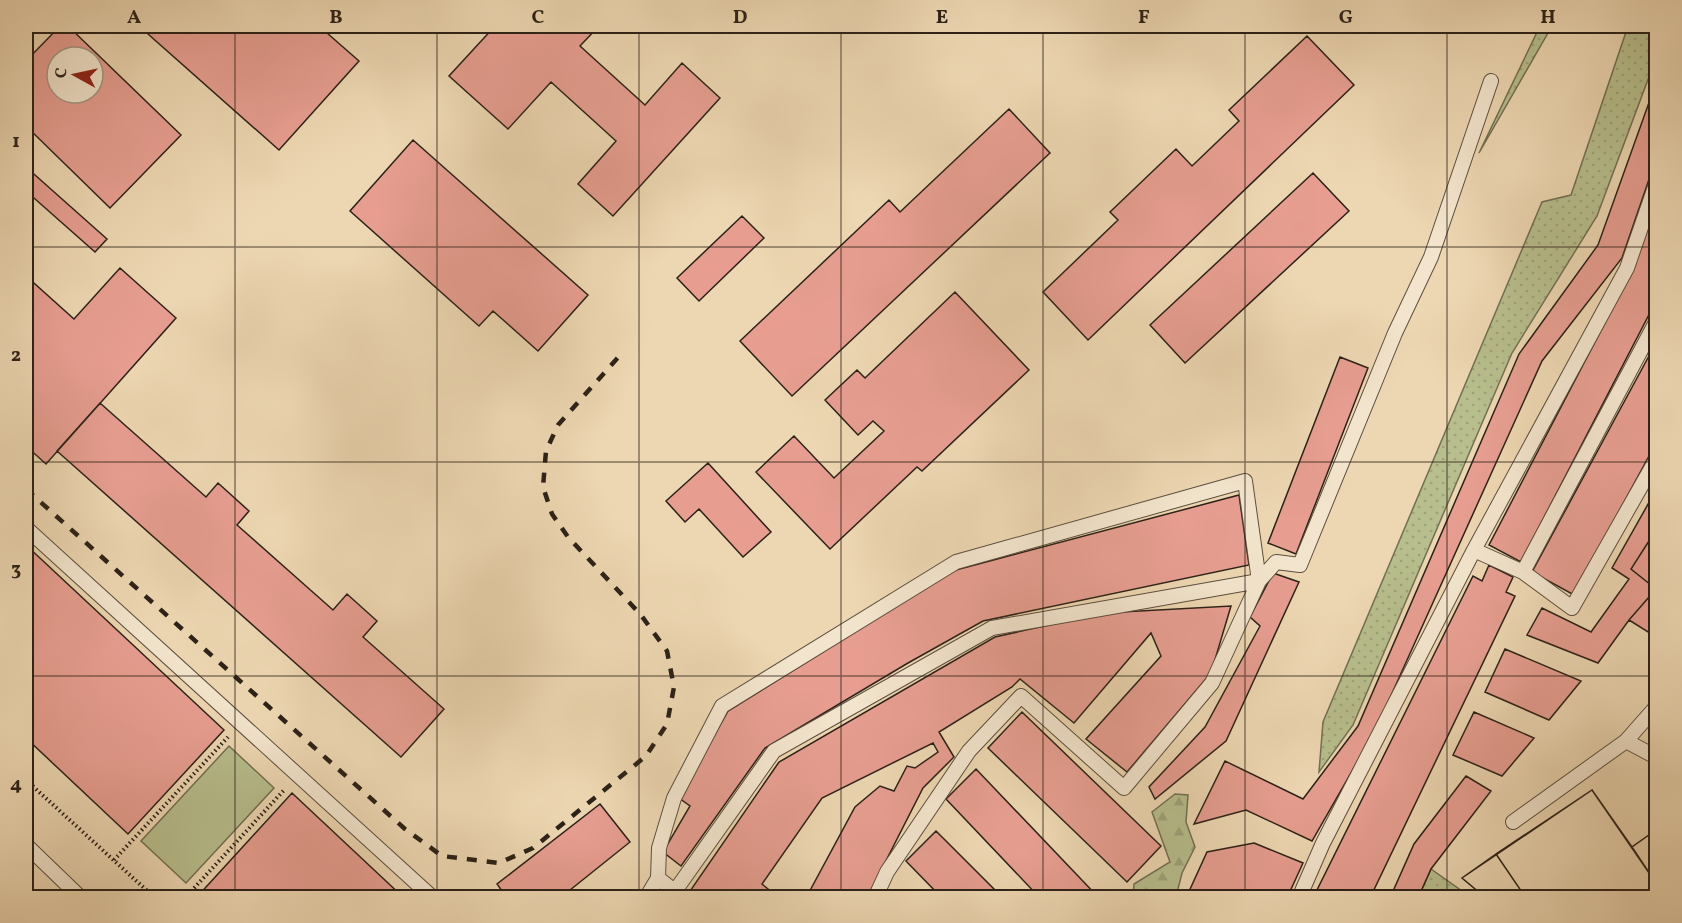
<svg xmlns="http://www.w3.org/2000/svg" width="1682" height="923" viewBox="0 0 1682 923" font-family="Vollkorn,serif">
  <defs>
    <pattern id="grass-dots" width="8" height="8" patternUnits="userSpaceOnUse" patternTransform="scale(1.5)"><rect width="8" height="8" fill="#b8be8d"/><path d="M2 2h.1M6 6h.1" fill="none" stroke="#9ea379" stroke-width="1.8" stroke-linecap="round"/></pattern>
    <pattern id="forest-firs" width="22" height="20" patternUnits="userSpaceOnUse" patternTransform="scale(1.5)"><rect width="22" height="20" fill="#b8be8d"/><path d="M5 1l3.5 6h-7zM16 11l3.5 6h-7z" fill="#9ea379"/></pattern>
  </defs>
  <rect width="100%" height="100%" fill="#edd7b2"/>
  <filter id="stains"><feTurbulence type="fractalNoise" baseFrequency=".00333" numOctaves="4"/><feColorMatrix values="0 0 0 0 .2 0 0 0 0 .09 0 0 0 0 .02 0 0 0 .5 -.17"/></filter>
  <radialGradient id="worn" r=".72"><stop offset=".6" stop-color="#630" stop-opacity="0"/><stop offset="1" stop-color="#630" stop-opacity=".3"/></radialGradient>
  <path fill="url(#grass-dots)" stroke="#727052" stroke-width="1.5" d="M1540,26H1552L1479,153Z
    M1628,26H1656V58L1597,216L1512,353L1353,725L1319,772L1323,722L1542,202L1571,195Z
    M1431,869L1462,891L1442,897L1418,898Z"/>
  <path fill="url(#forest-firs)" stroke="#727052" stroke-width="1.5" d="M1175,794L1188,795L1186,822L1195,847L1182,873L1176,897H1133L1134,884L1170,862L1152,812Z"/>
  <path fill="#b8be8d" stroke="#727052" stroke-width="1.5" d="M229,746L274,788L186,883L141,841Z"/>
  <path fill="#e79e91" stroke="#2c2117" stroke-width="1.5" fill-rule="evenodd" d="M60,26H68L181,135L110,208L26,126V61ZM57,57H93V93H57Z
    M139,26H319L359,61L279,150Z
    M495,26H599L580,46L645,105L682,63L720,98L613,216L578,184L616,141L551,82L508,129L449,76Z
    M1307,36L1354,85L1088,340L1043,292L1118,220L1110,212L1176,149L1192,166L1239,121L1229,110Z
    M1656,83V159L1622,258L1542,361L1375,731L1312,841L1246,810L1194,824L1225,761L1303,799L1358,726L1519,354L1598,245Z
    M1009,109L1050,153L792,396L740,341L889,200L900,212Z
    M413,140L588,295L538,351L493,311L479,326L350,211Z
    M26,167L107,239L95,252L26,191Z
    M1313,173L1349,211L1185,363L1150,325Z
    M1656,203V301L1521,562L1489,545L1631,273Z
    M742,216L764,238L699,301L677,278Z
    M120,268L176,318L46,464L26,446V276L74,319Z
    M955,292L1029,370L922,471L917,467L830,549L756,472L794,436L834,478L884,431L873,421L858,435L825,400L857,370L865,378Z
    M1656,343V443L1574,595L1532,572Z
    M1340,357L1368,368L1296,554L1268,543Z
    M100,403L206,497L218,483L249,511L237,525L333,610L347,594L377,621L363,637L444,709L401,757L57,451Z
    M708,463L771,532L743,557L699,509L685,522L666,501Z
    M1656,490V530L1631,569L1656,589L1629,620L1598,663L1527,635L1542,608L1591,632L1629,579L1612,568Z
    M1239,495L1249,565L983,621L908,663L765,748L681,866L663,852L690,806L679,798L728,711L952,571Z
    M1656,530V637L1629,620L1656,589L1631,569Z
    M26,545L224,730L128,834L26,738Z
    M1489,565L1513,577L1506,592L1515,596L1370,898H1313L1473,576L1482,581Z
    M1273,573L1299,582L1226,741L1155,799L1149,787L1205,727L1260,626L1250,617Z
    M1231,606L1211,673L1127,772L1086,739L1161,656L1151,633L1074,723L1020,679L1012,687L939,732L954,757L923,788L867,898H806L855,807L880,786L894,791L907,766L915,768L938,752L933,743L822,798L762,884L779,898H694L688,894L779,762L995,637L1103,613Z
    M1505,649L1581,681L1549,720L1485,692Z
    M1022,712L1161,846L1127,882L988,748Z
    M1474,712L1534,738L1502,776L1453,755Z
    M976,769L1099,898H1040L946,799Z
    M1466,776L1491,791L1431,869L1418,898H1390L1414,844Z
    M1592,790L1656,883V898H1526L1496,854Z
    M1592,790L1632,847L1656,830V898H1486L1462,878Z
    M292,793L404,898H196Z
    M600,804L630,842L560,898H507L497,884Z
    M1656,830V883L1632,847Z
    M936,831L1003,898H942L906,861Z
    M1254,843L1303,863L1287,898H1186L1207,852Z
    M1496,854L1526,898H1486L1462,878Z
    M26,883L41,898H26Z
    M660,891L669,898H656Z"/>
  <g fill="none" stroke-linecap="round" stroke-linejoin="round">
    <g stroke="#5c4e3e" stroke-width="16">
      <path id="lane" d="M26,528L433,898
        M1474,550L1627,268L1656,184
        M1523,572L1572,608L1656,460
        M1626,741L1656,757
        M1513,822L1626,741L1656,707
        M26,845L81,898
        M675,891L774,751L992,628L1259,581L1245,481L956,562L722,706L674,798L659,848L658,878L683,898
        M646,898L658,878
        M875,898L887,872L969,751L1021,696L1124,788L1212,683L1259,581L1276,562L1300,565L1395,333L1431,257L1491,81
        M1299,898L1323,843L1474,550L1523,572L1656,322"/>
    </g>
    <path stroke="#2c2117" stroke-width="4" stroke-dasharray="1.5 3" stroke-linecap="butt" d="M26,780L155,898
      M114,860L228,737
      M185,898L285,789"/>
    <use href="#lane" stroke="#f3e5cd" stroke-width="14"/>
    <path stroke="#2c2117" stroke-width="4.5" stroke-dasharray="10 10" stroke-linecap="butt" d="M26,489L405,829L442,856L499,863L533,848L646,756L667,724L674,687L667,651L641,615L568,537L552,514L543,487L546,451L558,425L621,354"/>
  </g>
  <path fill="none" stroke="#2c2117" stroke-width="1.5" stroke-opacity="0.55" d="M235,26V898M437,26V898M639,26V898M841,26V898M1043,26V898M1245,26V898M1447,26V898M26,247H1656M26,462H1656M26,676H1656"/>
  <rect width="1682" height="923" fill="none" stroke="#edd7b2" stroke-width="66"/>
  <g transform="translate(75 75) rotate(278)"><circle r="28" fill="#f3e5cd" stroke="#a39784" stroke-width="1.5"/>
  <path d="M0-4.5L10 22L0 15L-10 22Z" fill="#8f2418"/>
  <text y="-9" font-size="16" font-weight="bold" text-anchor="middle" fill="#2c2117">С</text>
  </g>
  <rect x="33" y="33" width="1616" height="857" fill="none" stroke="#2c2117" stroke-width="2"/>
  <g font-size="20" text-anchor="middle" font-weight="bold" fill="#2c2117">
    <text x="134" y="23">A</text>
    <text x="336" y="23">B</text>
    <text x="538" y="23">C</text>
    <text x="740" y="23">D</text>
    <text x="942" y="23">E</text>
    <text x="1144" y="23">F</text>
    <text x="1346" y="23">G</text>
    <text x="1548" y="23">H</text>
    <text x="16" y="147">1</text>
    <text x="16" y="361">2</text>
    <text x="16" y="575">3</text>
    <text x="16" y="790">4</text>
  </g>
  <rect width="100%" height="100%" filter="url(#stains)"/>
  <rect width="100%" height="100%" fill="url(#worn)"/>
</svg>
